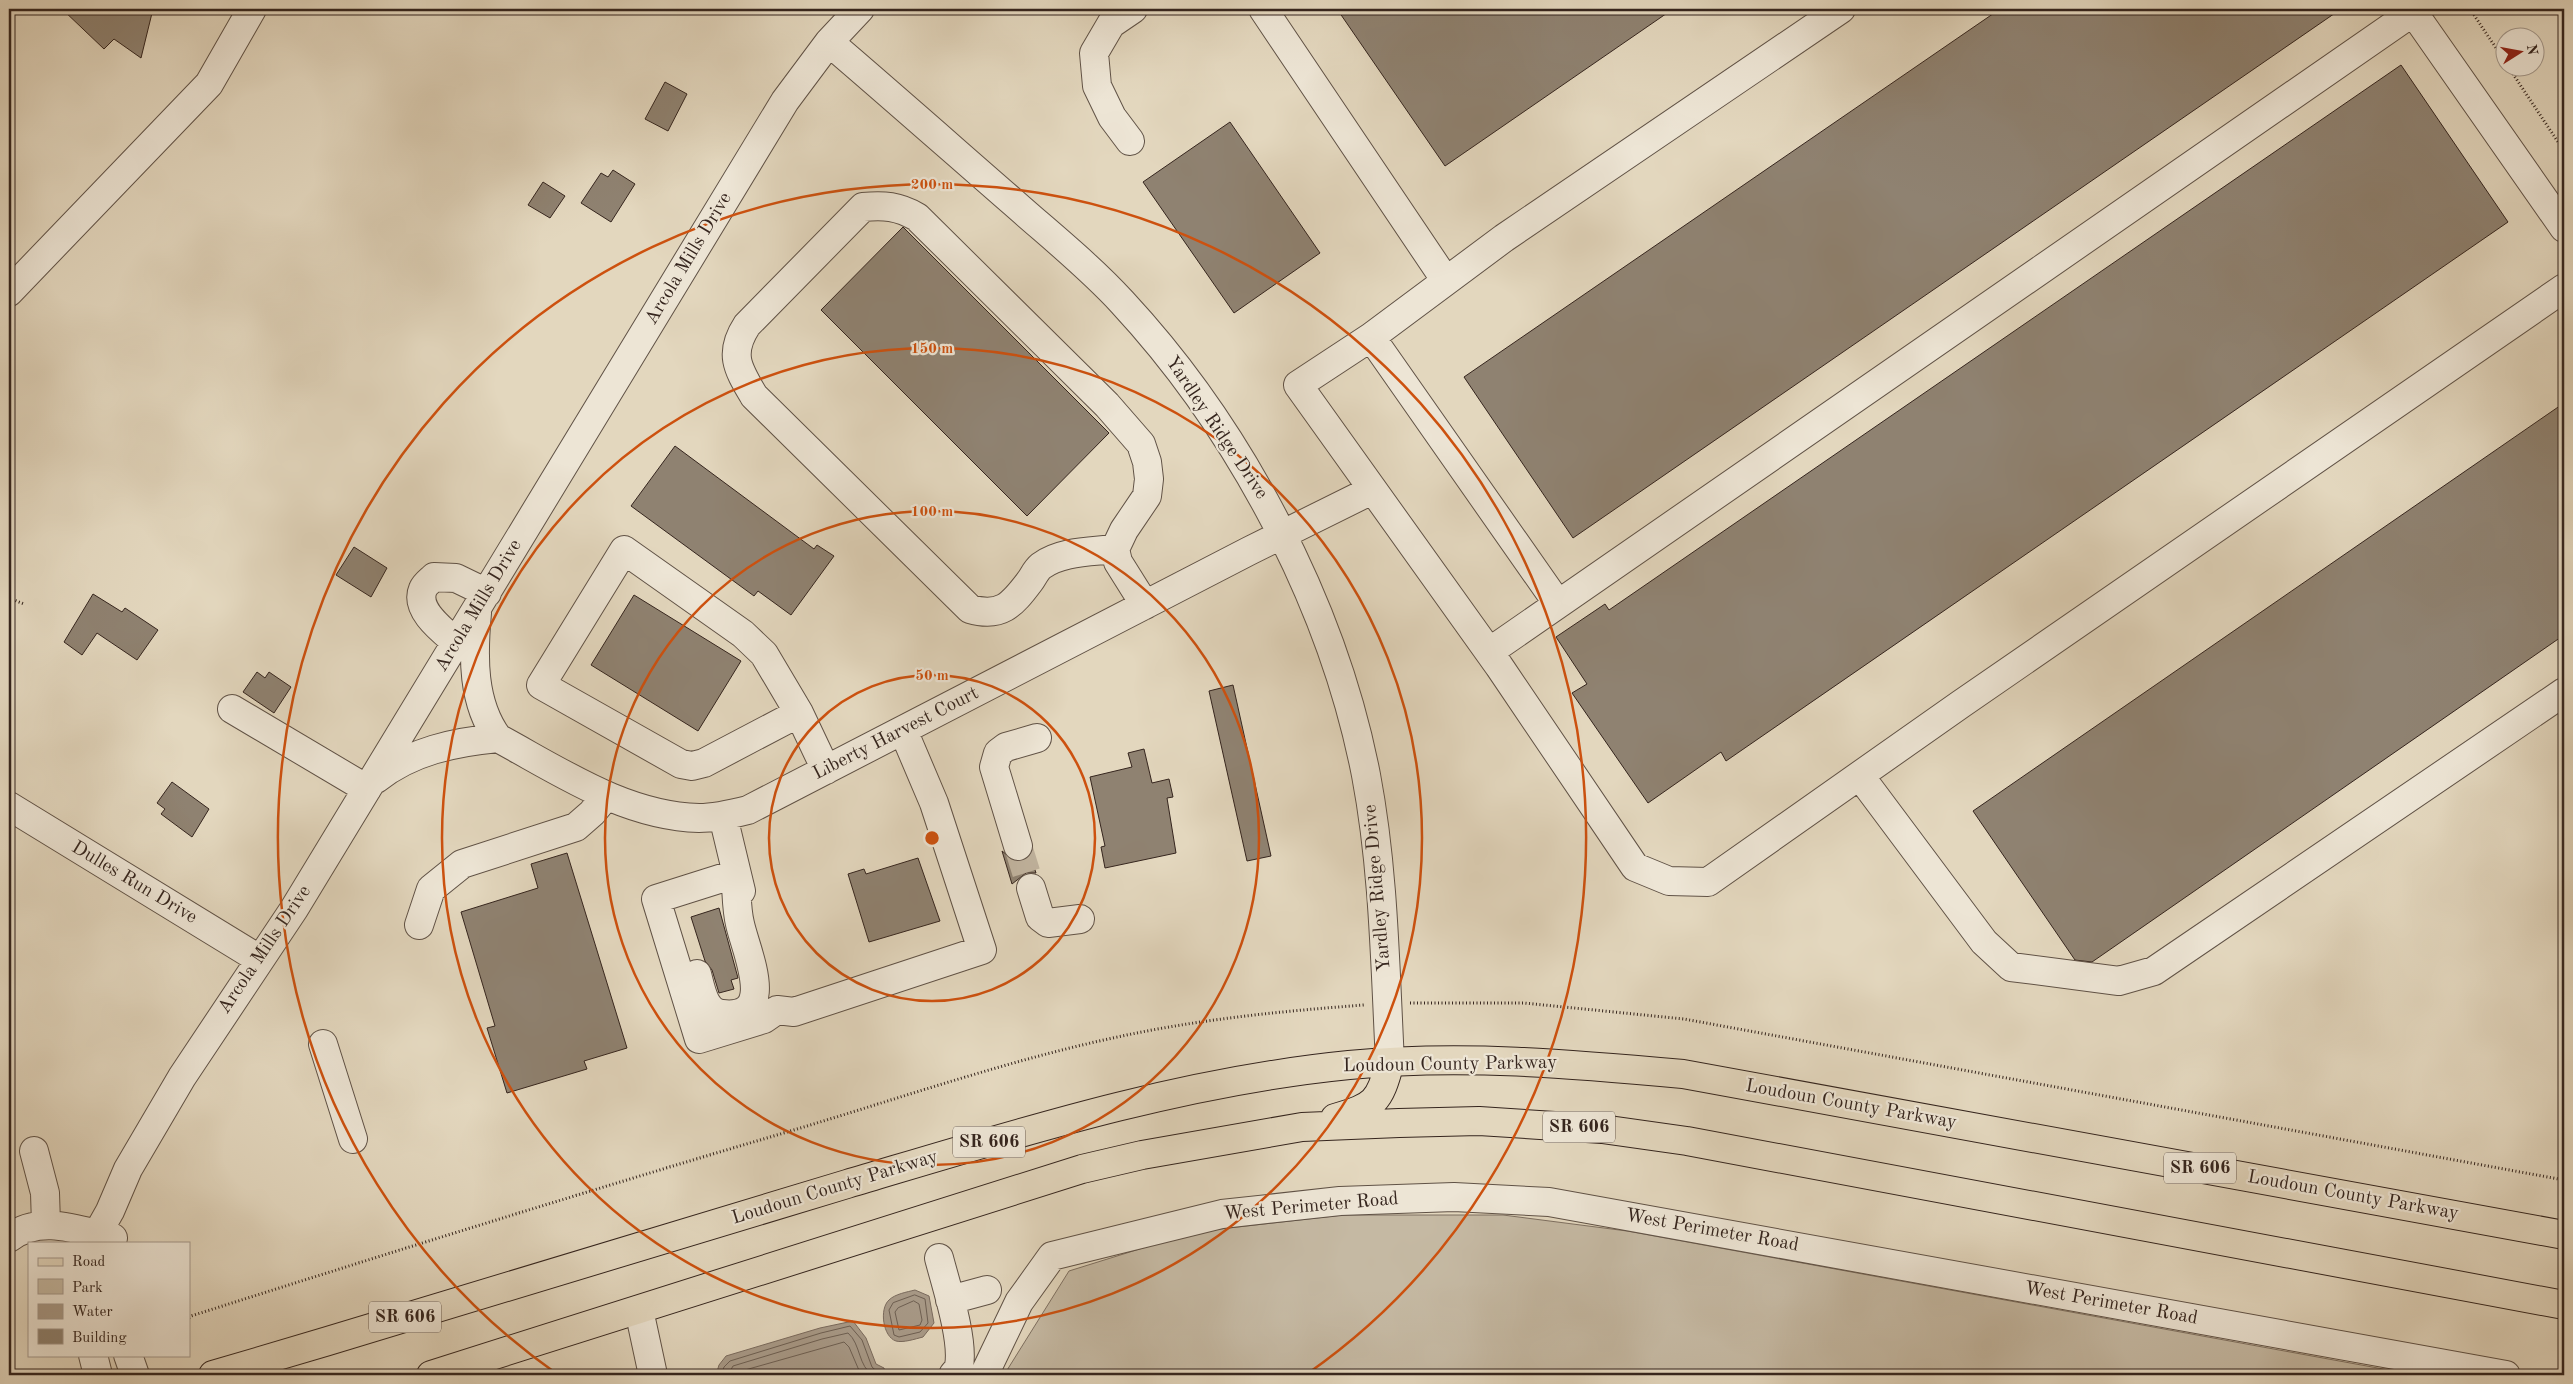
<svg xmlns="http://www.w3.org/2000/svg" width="2573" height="1384" viewBox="0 0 2573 1384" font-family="'Old Standard TT',serif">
  <rect width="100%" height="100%" fill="#e3d7be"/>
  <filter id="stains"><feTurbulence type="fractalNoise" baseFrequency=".004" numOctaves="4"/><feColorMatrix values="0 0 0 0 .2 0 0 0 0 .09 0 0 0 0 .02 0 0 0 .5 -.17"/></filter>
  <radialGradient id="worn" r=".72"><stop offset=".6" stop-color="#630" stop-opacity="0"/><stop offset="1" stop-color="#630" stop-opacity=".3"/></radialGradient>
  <path fill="#c5b9a3" stroke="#7d6f60" d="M1343,1215H1503L1627,1231L2416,1375H1004L1069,1271L1194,1232Z"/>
  <path fill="#a89a88" stroke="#7a6b5e" d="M915,1290L929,1296L934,1323L923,1337C915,1339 903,1343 896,1341C883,1337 879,1309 889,1300C895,1294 907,1292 915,1290Z
    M853,1321L866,1338L876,1364L884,1368L886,1375H716L719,1365L726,1356L820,1328Z"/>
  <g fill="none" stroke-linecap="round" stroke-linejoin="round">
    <path stroke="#6e6053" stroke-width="1" d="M915,1295L925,1299L928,1323L920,1332L899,1337L894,1335L889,1310L893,1303Z
      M914,1301L919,1304L922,1320L920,1325L899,1330L895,1312L898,1308Z
      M721,1375L724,1367L730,1361L821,1333L850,1326L862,1340L872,1367L881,1375
      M728,1375L733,1366L822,1339L848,1333C861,1344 858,1367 873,1375
      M736,1375L738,1372L844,1342L849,1347L861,1375"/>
  </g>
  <path fill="#8f8271" stroke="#35251e" d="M62,9H153L141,58L114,39L104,49Z
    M1337,9H1673L1445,166Z
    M2000,9H2341L1573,538L1464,377Z
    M2401,65L2508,222L1726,761L1721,752L1648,803L1572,693L1587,684L1556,637L1605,604L1609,610Z
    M665,82L687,94L668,131L645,119Z
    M1230,122L1320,253L1234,313L1143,182Z
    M613,170L635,184L611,222L581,203L601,173L608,177Z
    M543,182L565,196L550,218L528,205Z
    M903,227L1109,433L1027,516L821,310Z
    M2564,403V635L2092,962L2075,960L1973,811Z
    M675,446L814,549L817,545L834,556L791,615L758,591L754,596L631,506Z
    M354,547L387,568L371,597L336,575Z
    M93,594L122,612L125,608L158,630L137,660L97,633L82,655L64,642Z
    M634,595L741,661L698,731L591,665Z
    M257,672L265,678L269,672L291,687L274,713L243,692Z
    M1233,685L1271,856L1247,861L1209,691Z
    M1144,749L1152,783L1169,779L1173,797L1167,798L1176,853L1105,868L1101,847L1105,846L1090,777L1132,767L1128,753Z
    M172,782L209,809L192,837L161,814L165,809L157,803Z
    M1002,851L1015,861H1023L1030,855L1036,873H1026L1012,884Z
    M567,853L627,1048L584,1061L587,1069L507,1093L487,1028L495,1026L461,912L538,888L531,864Z
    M918,858L940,921L869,942L848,874L864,869L866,874Z
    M719,908L738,978L731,980L734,989L719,993L712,970L705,961L691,917Z"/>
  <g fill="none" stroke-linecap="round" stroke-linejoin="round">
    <path stroke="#c0b39e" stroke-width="28" stroke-dasharray="28 14" stroke-linecap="butt" d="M1018,846L1031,888"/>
    <g stroke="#605246" stroke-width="30">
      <path id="minor" d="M1263,9L1446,281
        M829,42C891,95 952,149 1014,203C1050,235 1089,266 1122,302C1240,429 1333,605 1366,775C1384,870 1385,966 1390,1062
        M1130,141L1112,117L1097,86L1094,53L1111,24L1133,9
        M9,292L209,84L252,9
        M1371,337L1504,238L1841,9
        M1115,549C1091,552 1061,551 1041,566C1036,570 1033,577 1030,581C1012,605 1001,618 970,609L754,396C738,369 728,354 747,325L863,207C884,205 898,206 917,217L1107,405L1141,444L1147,462L1149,479L1147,496L1124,530L1115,549L1118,562L1145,605
        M1558,604L1371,337L1298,385L1499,666L1635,867L1669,881L1708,882L1961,704L2564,288
        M477,613C473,656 472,703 498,738C561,772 625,816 699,818C715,818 732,814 748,810L1249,551L1372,490
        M457,643C443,631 414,610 423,589C425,584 431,580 434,577L456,578L487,593
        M1489,652L2413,12L2564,228
        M232,709L367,789
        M799,713L704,763L692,766L681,764L541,685L624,550L743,634L764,654L799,713L826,770
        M1860,776L1984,942L2011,967L2119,981L2154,971L2564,692
        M376,779C411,751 455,742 498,738
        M9,806L259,959
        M723,816L741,891
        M1018,846L994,767L998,753L1006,747L1037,738
        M735,874L656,899L699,1039L764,1019L777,1010
        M1031,888L1040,917L1048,923L1080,919
        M419,925L431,889L462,864L576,827L592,813L606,796
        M697,974C701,989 704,1012 722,1014C779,1020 746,952 740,924C736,908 737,890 735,874
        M777,1010L794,1012L982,950L934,803L903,730
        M323,1044L353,1139
        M34,1151L45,1193L46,1224
        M9,1238C41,1214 78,1230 113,1238
        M92,1243L110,1211L128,1169L182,1077L294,909L785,101L829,42L860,9
        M939,1258C946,1285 964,1340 959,1366C959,1369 955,1372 953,1375
        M950,1300L987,1290
        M639,1310L653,1375
        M93,1355L98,1375
        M128,1355L135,1375
        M984,1375L1019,1302L1052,1256L1222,1214L1340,1201L1454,1197L1549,1202L2506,1375"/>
    </g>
    <g stroke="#35251e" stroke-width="30">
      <path id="major" d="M1335,1118C1375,1106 1379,1103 1390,1062
        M213,1375C425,1313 636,1247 847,1184C1012,1135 1177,1082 1349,1065C1461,1054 1573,1064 1683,1074L2564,1235
        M431,1375L1082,1169L1142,1155L1302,1127L1399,1123L1479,1121L1602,1129L1687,1141L2564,1305"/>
    </g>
    <path stroke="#35251e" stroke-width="3" stroke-dasharray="1 2.5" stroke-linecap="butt" d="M2470,9L2506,63
      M2509,68L2564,151
      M9,598L24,604
      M1410,1003H1524L1684,1019L2564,1180
      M189,1318L191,1316C389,1253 587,1191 787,1132C898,1099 1008,1060 1122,1036C1202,1019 1283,1011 1364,1005"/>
    <use href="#minor" stroke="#ede5d5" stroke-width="28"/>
    <use href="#major" stroke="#e3d7be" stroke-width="28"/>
  </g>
  <g fill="none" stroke="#cd510f" stroke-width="2.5">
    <circle cx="932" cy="838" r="163"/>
    <circle cx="932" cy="838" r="327"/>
    <circle cx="932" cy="838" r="490"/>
    <path d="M557 1374A654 654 0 1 1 1307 1374"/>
  </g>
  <g text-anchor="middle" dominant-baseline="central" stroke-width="4.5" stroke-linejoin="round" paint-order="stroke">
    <g fill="#ede5d5" stroke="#6c5f55" stroke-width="1">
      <rect x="1543" y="1111.5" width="72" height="31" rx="4"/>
      <rect x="953" y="1126.5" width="72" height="31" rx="4"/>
      <rect x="2164" y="1152.5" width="72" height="31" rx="4"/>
      <rect x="369" y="1301.5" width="72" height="31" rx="4"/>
    </g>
    <g font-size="18" font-weight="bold" fill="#35251e">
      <text x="1579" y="1127">SR 606</text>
      <text x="989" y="1142">SR 606</text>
      <text x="2200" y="1168">SR 606</text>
      <text x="405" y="1317">SR 606</text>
    </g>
    <g font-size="19" fill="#35251e" stroke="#ede5d5">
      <text transform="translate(689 259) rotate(-59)">Arcola Mills Drive</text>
      <text transform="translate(1216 428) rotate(56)">Yardley Ridge Drive</text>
      <text transform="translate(479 606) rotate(-59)">Arcola Mills Drive</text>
      <text transform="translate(896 734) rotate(-27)">Liberty Harvest Court</text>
      <text transform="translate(134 883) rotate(31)">Dulles Run Drive</text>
      <text transform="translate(1378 888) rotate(-95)">Yardley Ridge Drive</text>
      <text transform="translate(265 950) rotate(-56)">Arcola Mills Drive</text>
      <text transform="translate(1450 1065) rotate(-1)">Loudoun County Parkway</text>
      <text transform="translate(1851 1105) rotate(10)">Loudoun County Parkway</text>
      <text transform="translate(835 1188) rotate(-17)">Loudoun County Parkway</text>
      <text transform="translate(2353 1196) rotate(10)">Loudoun County Parkway</text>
      <text transform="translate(1311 1207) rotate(-5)">West Perimeter Road</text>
      <text transform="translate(1712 1231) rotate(10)">West Perimeter Road</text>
      <text transform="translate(2111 1304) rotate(10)">West Perimeter Road</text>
    </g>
  </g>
  <circle cx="932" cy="838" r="8" fill="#cd510f" stroke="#ede5d5" stroke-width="2.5"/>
  <g font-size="15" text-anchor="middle" font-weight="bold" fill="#cd510f" stroke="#ede5d5" stroke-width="4.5" stroke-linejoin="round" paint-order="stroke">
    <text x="932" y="189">200 m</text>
    <text x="932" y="353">150 m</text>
    <text x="932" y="516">100 m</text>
    <text x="932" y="680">50 m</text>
  </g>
  <rect width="2573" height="1384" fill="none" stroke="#e3d7be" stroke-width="30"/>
  <rect x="10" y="10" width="2553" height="1364" fill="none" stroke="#35251e" stroke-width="2.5"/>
  <rect x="15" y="15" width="2543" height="1354" fill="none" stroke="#35251e"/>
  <rect x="28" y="1242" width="162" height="115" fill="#ede5d5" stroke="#a3988c"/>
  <rect x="38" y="1258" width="25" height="8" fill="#e3d7be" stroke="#a3988c"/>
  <text x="72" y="1266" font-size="15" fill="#35251e">Road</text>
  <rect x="38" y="1279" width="25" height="15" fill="#c5b9a3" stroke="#a3988c"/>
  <text x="72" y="1292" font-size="15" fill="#35251e">Park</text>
  <rect x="38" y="1304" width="25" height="15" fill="#a89a88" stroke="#a3988c"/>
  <text x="72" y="1316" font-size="15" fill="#35251e">Water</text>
  <rect x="38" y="1329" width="25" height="15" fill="#8f8271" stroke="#a3988c"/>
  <text x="72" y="1342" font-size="15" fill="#35251e">Building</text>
  <g transform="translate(2520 52) rotate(79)"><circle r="24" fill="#ede5d5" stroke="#a3988c"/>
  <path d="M0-4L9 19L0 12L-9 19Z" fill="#8f2418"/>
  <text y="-8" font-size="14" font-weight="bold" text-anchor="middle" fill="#35251e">N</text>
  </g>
  <rect width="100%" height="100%" filter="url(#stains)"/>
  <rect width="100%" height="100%" fill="url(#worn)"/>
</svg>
